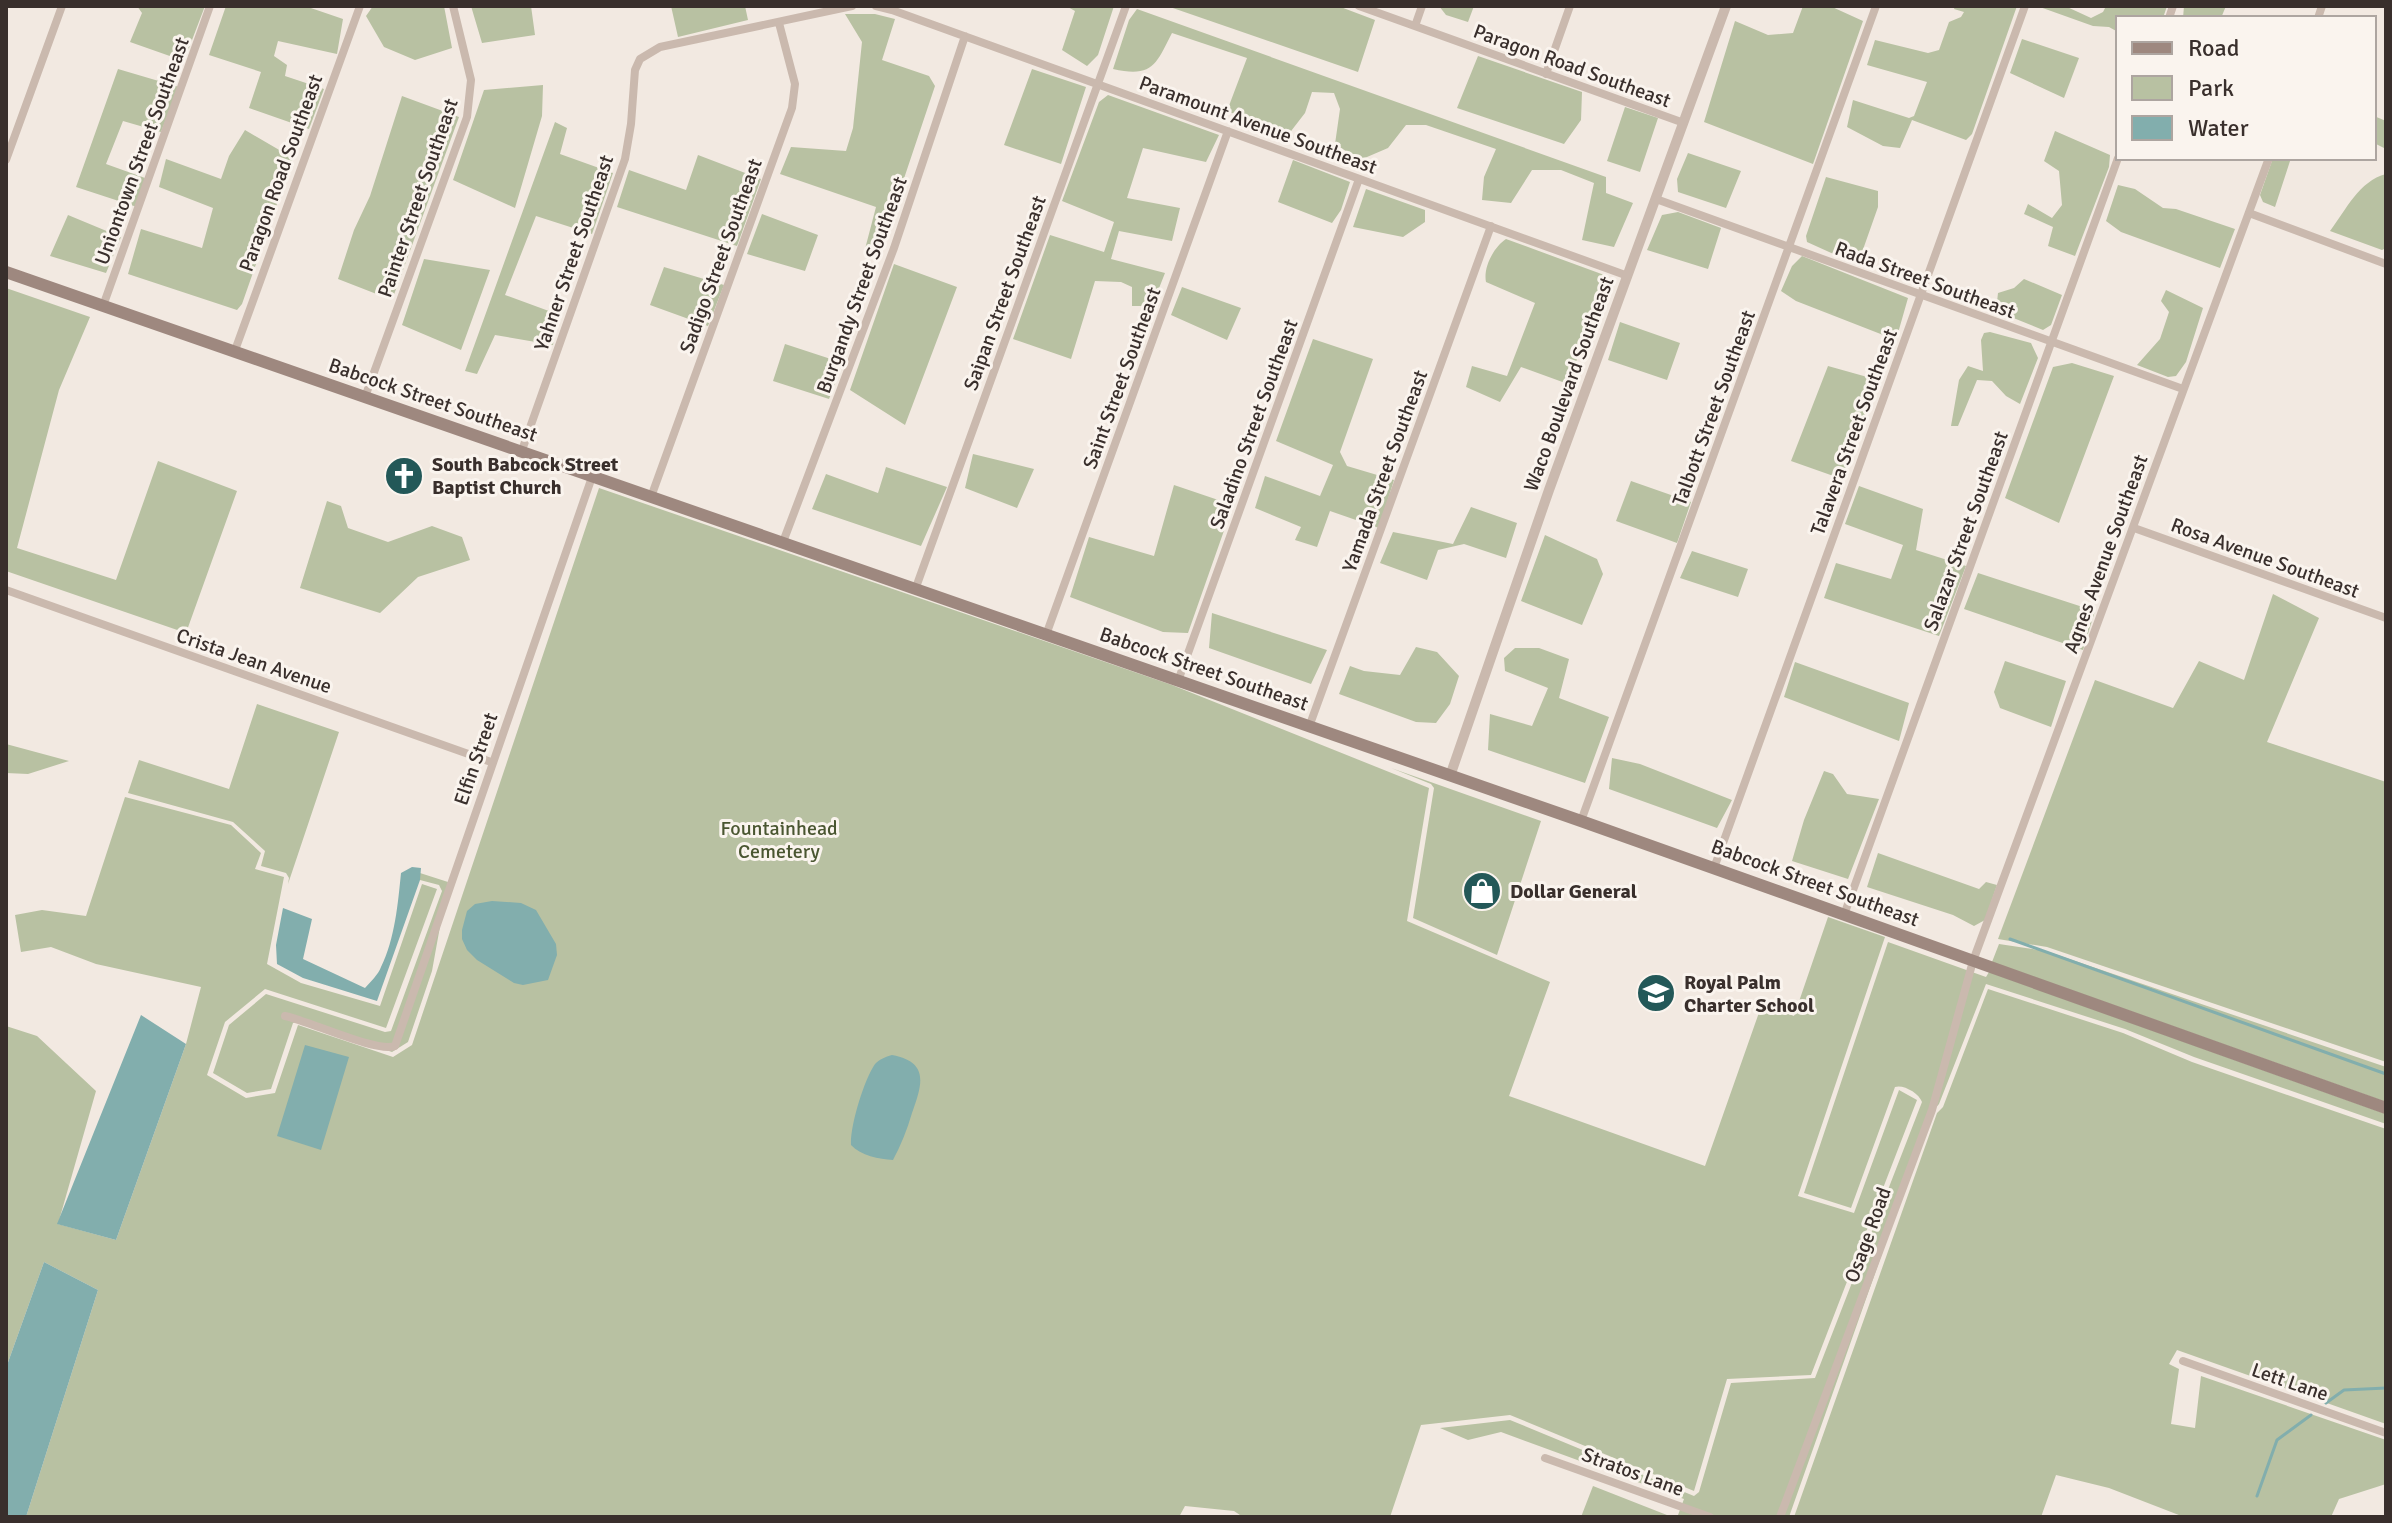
<svg xmlns="http://www.w3.org/2000/svg" width="2392" height="1523" viewBox="0 0 2392 1523" font-family="Signika,sans-serif">
  <rect width="100%" height="100%" fill="#f2e9e1"/>
  <path fill="#b8c1a2" d="M137,6H205L184,61L130,42L142,13Z
    M226,6H305L343,19L337,54L278,41L274,56L287,65L285,76L324,89L309,129L249,108L261,72L209,55Z
    M373,6H444L452,48L415,60L384,47L366,16Z
    M471,6H531L535,35L482,43Z
    M671,6H745L748,20L678,37Z
    M1066,6H1114L1098,55L1087,66L1062,50L1075,11Z
    M1167,6H1338L1375,20L1358,72Z
    M1439,6H1474L1468,22L1446,15Z
    M1803,6H1830L1863,21L1813,164L1704,122L1735,21L1768,35L1793,33Z
    M1955,6H2017L1972,134L1966,140L1912,120L1900,148L1883,146L1847,127L1853,100L1909,118L1914,116L1927,82L1867,65L1875,40L1928,53L1939,50L1949,22L1961,17L1964,12L1954,9Z
    M2037,6H2065L2091,18L2103,12L2106,6H2167L2163,18H2118V32L2109,27L2093,26Z
    M2184,6H2226L2221,18H2183Z
    M1137,9L1606,177V193L1633,203L1614,247L1582,240L1594,183L1561,170H1532L1511,203L1482,200L1484,177L1496,149L1426,125H1406L1388,148L1360,160L1335,144L1340,109L1334,93L1312,92L1305,113L1288,135L1227,111L1247,58L1172,33C1156,64 1153,78 1113,69L1129,20Z
    M845,14H875L895,19L882,60L929,76L935,86L879,253L865,249L876,207L780,174L791,147L846,151L853,128L862,42Z
    M2022,39L2079,58L2064,98L2010,73Z
    M1478,56L1582,92L1581,120L1564,144L1457,108Z
    M118,69L179,87L161,132L123,121L106,164L145,178L137,207L76,187Z
    M1032,69L1086,87L1061,164L1004,145Z
    M543,85L542,116L515,208L453,180L484,90Z
    M1108,95L1219,135L1206,162L1143,148L1127,198L1180,208L1172,241L1119,231L1111,259L1165,273L1152,306H1132V287L1121,282L1095,281L1071,359L1013,339L1050,235L1104,252L1114,222L1062,201L1099,102Z
    M402,96L459,117L392,300L338,279L354,230L370,196Z
    M1625,107L1658,118L1640,172L1607,161Z
    M2374,116L2386,121V149L2374,143Z
    M555,122L567,128L560,154L613,173L592,234L536,216L505,295L557,314L553,345L495,335L477,374L465,371Z
    M245,130L293,158L242,304L237,310L128,274L141,229L202,248L213,208L159,187L166,159L221,179L229,156Z
    M2055,131L2110,155L2109,167L2075,256L2048,246L2053,227L2024,214L2028,204L2052,218L2062,205L2059,171L2044,161Z
    M1688,153L1741,171L1726,208L1678,192L1677,179Z
    M698,155L761,179L737,246L617,207L629,170L686,190Z
    M2273,158H2291L2275,207L2263,202L2260,195Z
    M1293,160L1350,182L1341,210L1332,223L1278,202Z
    M2386,174V248L2382,250L2330,231C2346,210 2359,181 2386,174Z
    M1826,177L1878,191V207L1860,258L1849,261L1807,242L1806,236Z
    M2118,185L2135,189L2163,208L2176,209L2235,229L2220,268L2121,232L2106,221Z
    M1366,189L1425,210V222L1403,237L1353,227Z
    M1678,212L1721,228L1708,269L1647,250L1662,215Z
    M762,214L818,235L805,271L747,254Z
    M68,215L121,237L106,273L50,256Z
    M1506,239L1607,276L1568,384L1521,367L1500,402L1466,387L1472,366L1507,376L1535,303L1486,282C1483,267 1494,247 1506,239Z
    M1802,256L1908,298L1896,340L1796,301L1781,291L1792,266Z
    M424,259L490,270L461,350L402,325Z
    M894,264L957,287L905,425L850,390Z
    M664,267L724,285L708,326L650,305Z
    M2024,279L2062,295L2051,325L2043,330L1996,311L1998,293L2014,288Z
    M1182,287L1241,308L1227,340L1171,315Z
    M6,288L90,317L59,390L17,548L116,580L158,461L237,491L186,633L6,571Z
    M2166,290L2203,308L2186,362L2176,376L2168,377L2137,365L2160,339L2169,312L2161,301Z
    M1620,322L1680,343L1667,380L1608,360Z
    M1990,332L2031,343L2038,358L2020,404L2006,396L1992,381L1977,380L1958,426H1951L1959,380L1968,366L1983,371L1981,340L1984,333Z
    M1313,339L1373,359L1340,452L1347,466L1394,480L1379,528L1330,511L1317,547L1295,540L1301,527L1255,508L1265,476L1320,496L1333,465L1276,441Z
    M785,344L843,363L829,399L773,381Z
    M2072,363L2114,376L2059,523L2005,498L2053,367Z
    M1828,366L1878,380L1842,479L1791,461Z
    M973,454L1034,469L1017,508L965,488Z
    M886,467L947,487L921,546L812,509L826,474L878,493Z
    M1631,481L1691,502L1677,543L1616,521Z
    M1174,485L1233,505L1188,633L1163,632L1070,597L1089,537L1154,556Z
    M1859,486L1923,509L1916,550L1966,566L1939,636L1824,598L1836,563L1891,579L1903,545L1845,524Z
    M599,488L1172,685L1429,788L1407,921L1550,982L1509,1096L1705,1166L1762,1004L1794,1016L1828,917L1885,937L1798,1196L1854,1213L1899,1090L1917,1100L1811,1375L1727,1379L1694,1491L1510,1415L1421,1425L1390,1517H1243L1234,1511L1185,1506L1179,1517H26L98,1290L44,1262L6,1368V1026L37,1036L96,1091L58,1224L116,1240L186,1044L201,987L96,964L51,947L21,952L15,915L42,910L86,916L125,797L231,825L261,853L255,869L284,877L267,964L301,983L380,1006L422,884L437,889L386,1028L265,989L225,1022L207,1075L246,1098L275,1093L298,1025L393,1057L412,1045Z
    M327,501L341,506L348,528L388,542L432,526L462,537L470,560L418,577L380,613L300,588Z
    M1471,507L1517,523L1506,558L1464,544L1438,550L1427,580L1380,563L1393,532L1453,544Z
    M1545,535L1597,559L1603,574L1582,625L1521,601Z
    M1692,551L1748,569L1738,597L1680,578Z
    M1978,573L2095,611L2083,650L1964,609Z
    M2273,594L2319,618L2267,742L2386,782V1062L2047,947L1998,939L2095,680L2173,708L2199,661L2244,680Z
    M1212,613L1327,650L1311,684L1209,648Z
    M1416,647L1437,652L1459,676L1450,704L1436,723L1416,722L1339,694L1350,666L1364,671L1400,675Z
    M1515,648H1539L1569,659L1559,698L1609,717L1585,783L1488,750L1490,714L1532,726L1548,688L1505,671L1504,658Z
    M2005,661L2066,681L2051,727L2000,708L1994,692Z
    M1795,662L1909,703L1899,741L1784,697Z
    M257,704L339,732L288,884L289,878L286,873L261,866L265,851L233,822L128,793L139,760L229,789Z
    M6,744L69,761L28,774L6,773Z
    M1612,758L1640,764L1732,800L1717,828L1609,789Z
    M1391,768L1541,821L1497,955L1413,918L1434,788L1431,784Z
    M1824,771L1833,774L1847,794L1879,799L1848,879L1792,861L1804,820Z
    M1878,853L1979,889L1986,882L1997,885L1985,920L1974,926L1953,915L1867,887Z
    M420,873L448,882L432,971L408,1042L392,1052L299,1021L293,1023L271,1089L247,1093L213,1073L229,1025L266,994L385,1032L391,1031L442,891L439,885L420,880Z
    M1888,942L1986,977L1989,972L2386,1114V1124L2194,1057L2125,1029L1986,984L1939,1104L1932,1112L1789,1517H1683L1678,1515L1684,1499L1501,1432L1468,1440L1440,1428L1510,1420L1694,1496L1699,1492L1731,1383L1815,1378L1922,1102C1919,1093 1903,1084 1895,1087L1851,1208L1804,1193Z
    M1999,944L2046,951L2386,1067V1102L1992,962Z
    M1988,989L2123,1033L2192,1062L2386,1129V1424L2177,1350L2169,1364L2179,1369L2171,1424L2195,1428L2201,1376L2386,1440V1484L2339,1499L2331,1517H2184L2109,1488L2056,1475L2041,1517H1794L1937,1113L1943,1107Z
    M1593,1486L1672,1517H1581Z"/>
  <path fill="#82aead" d="M412,867L421,868L420,880L377,1001L303,978L277,964L276,945L283,908L312,919L303,959L365,988C371,981 378,975 381,967C395,939 398,903 401,873Z
    M492,901L521,903L536,910L556,944L557,955L548,980L523,985L514,983L477,960L467,950L462,939V930L467,911L475,904Z
    M141,1015L186,1044L116,1240L57,1224Z
    M305,1045L349,1057L321,1150L277,1136Z
    M892,1055C930,1062 922,1085 912,1113C907,1130 901,1145 893,1160C879,1159 861,1156 851,1145C850,1126 864,1080 875,1064C880,1059 885,1057 892,1055Z
    M44,1262L98,1290L26,1517H6V1368Z"/>
  <g fill="none" stroke-linecap="round" stroke-linejoin="round">
    <path stroke="#82aead" stroke-width="3" d="M2010,939L2386,1074
      M2326,1403L2344,1390L2386,1388
      M2257,1496L2277,1440L2311,1415"/>
    <path stroke="#cab9ae" stroke-width="8" d="M876,6L892,10L1628,276
      M1359,6L1684,123
      M2169,18L2173,6
      M2318,18L2322,6
      M1415,26L1422,6
      M1546,74L1570,6
      M6,160L62,6
      M1656,199L2183,389
      M2249,213L2386,264
      M103,306L210,6
      M234,353L360,6
      M365,397L467,117L471,80L453,6
      M521,453L625,159L631,124L635,70L640,59L660,47L852,6
      M651,497L792,108L795,84L779,23
      M2134,528L2386,618
      M783,542L894,248L965,36
      M6,590L491,762
      M915,590L1126,6
      M1046,635L1228,131
      M1178,681L1359,179
      M1309,727L1491,226
      M1581,821L1876,6
      M1714,868L2025,6
      M1844,915L2118,158
      M285,1016C309,1021 377,1053 395,1046L592,477
      M2183,1361L2386,1433
      M1545,1458L1710,1517
      M1780,1517L1932,1110L1973,961L2269,158"/>
    <path stroke="#cab9ae" stroke-width="10" d="M1450,776L1549,490L1726,6"/>
    <path stroke="#9e887f" stroke-width="12" d="M6,272L1581,821L2386,1108"/>
  </g>
  <defs>
    <g id="church-disc" transform="scale(2)"><circle r="9.5" fill="#235858" stroke="#faf4ee"/><path d="M-1.2-6h2.4v3.5h3.3v2.4h-3.3V6h-2.4V-.1h-3.3v-2.4h3.3Z" fill="#fff"/></g>
    <g id="shop-disc" transform="scale(2)"><circle r="9.5" fill="#235858" stroke="#faf4ee"/><path d="M-5-2.5h2.3a2.7 3.5 0 0 1 5.4 0H5L5.5 6h-11ZM-1.5-2.5h3a1.5 2.3 0 0 0-3 0Z" fill="#fff"/></g>
    <g id="school-disc" transform="scale(2)"><circle r="9.5" fill="#235858" stroke="#faf4ee"/><path d="M0-5L7-2L0 1L-7-2ZM-4 1L0 2.5L4 1V4Q0 6-4 4Z" fill="#fff"/></g>
  </defs>
  <g fill-rule="evenodd">
    <use href="#church-disc" x="404" y="476"/>
    <use href="#shop-disc" x="1482" y="891"/>
    <use href="#school-disc" x="1656" y="993"/>
  </g>
  <g text-anchor="middle" dominant-baseline="central" stroke-width="6" stroke-linejoin="round" paint-order="stroke">
    <g font-size="20" fill="#392f2c" stroke="#faf4ee">
      <text transform="translate(1572 66) rotate(20)">Paragon Road Southeast</text>
      <text transform="translate(1258 125) rotate(20)">Paramount Avenue Southeast</text>
      <text transform="translate(142 151) rotate(-70)">Uniontown Street Southeast</text>
      <text transform="translate(281 173) rotate(-70)">Paragon Road Southeast</text>
      <text transform="translate(418 198) rotate(-71)">Painter Street Southeast</text>
      <text transform="translate(574 253) rotate(-71)">Yahner Street Southeast</text>
      <text transform="translate(721 256) rotate(-70)">Sadigo Street Southeast</text>
      <text transform="translate(1925 280) rotate(20)">Rada Street Southeast</text>
      <text transform="translate(862 285) rotate(-70)">Burgandy Street Southeast</text>
      <text transform="translate(1005 293) rotate(-70)">Saipan Street Southeast</text>
      <text transform="translate(1122 378) rotate(-70)">Saint Street Southeast</text>
      <text transform="translate(1569 384) rotate(-70)">Waco Boulevard Southeast</text>
      <text transform="translate(433 400) rotate(19)">Babcock Street Southeast</text>
      <text transform="translate(1714 408) rotate(-70)">Talbott Street Southeast</text>
      <text transform="translate(1254 424) rotate(-70)">Saladino Street Southeast</text>
      <text transform="translate(1854 432) rotate(-70)">Talavera Street Southeast</text>
      <text transform="translate(1385 471) rotate(-70)">Yamada Street Southeast</text>
      <text transform="translate(1966 531) rotate(-70)">Salazar Street Southeast</text>
      <text transform="translate(2106 554) rotate(-70)">Agnes Avenue Southeast</text>
      <text transform="translate(2265 558) rotate(20)">Rosa Avenue Southeast</text>
      <text transform="translate(254 661) rotate(19)">Crista Jean Avenue</text>
      <text transform="translate(1204 669) rotate(19)">Babcock Street Southeast</text>
      <text transform="translate(476 759) rotate(-71)">Elfin Street</text>
      <text transform="translate(1815 883) rotate(20)">Babcock Street Southeast</text>
      <text transform="translate(1868 1235) rotate(-70)">Osage Road</text>
      <text transform="translate(2290 1382) rotate(19)">Lett Lane</text>
      <text transform="translate(1633 1472) rotate(20)">Stratos Lane</text>
    </g>
    <g font-size="20" font-weight="bold" fill="#392f2c" stroke="#faf4ee" text-anchor="start">
      <text x="432" y="464">South Babcock Street<tspan x="432" dy="23">Baptist Church</tspan></text>
      <text x="1510" y="891">Dollar General</text>
      <text x="1684" y="982">Royal Palm<tspan x="1684" dy="23">Charter School</tspan></text>
    </g>
    <g font-size="20" fill="#4a5631" stroke="#faf4ee">
      <text x="779" y="828">Fountainhead<tspan x="779" dy="23">Cemetery</tspan></text>
    </g>
  </g>
  <rect width="2392" height="1523" fill="none" stroke="#392f2c" stroke-width="16"/>
  <rect x="2116" y="16" width="260" height="144" fill="#faf4ee" stroke="#ada5a0" stroke-width="2"/>
  <rect x="2132" y="42" width="40" height="12" fill="#9e887f" stroke="#ada5a0" stroke-width="2"/>
  <text x="2188" y="56" font-size="24" fill="#392f2c">Road</text>
  <rect x="2132" y="76" width="40" height="24" fill="#b8c1a2" stroke="#ada5a0" stroke-width="2"/>
  <text x="2188" y="96" font-size="24" fill="#392f2c">Park</text>
  <rect x="2132" y="116" width="40" height="24" fill="#82aead" stroke="#ada5a0" stroke-width="2"/>
  <text x="2188" y="136" font-size="24" fill="#392f2c">Water</text>
</svg>
